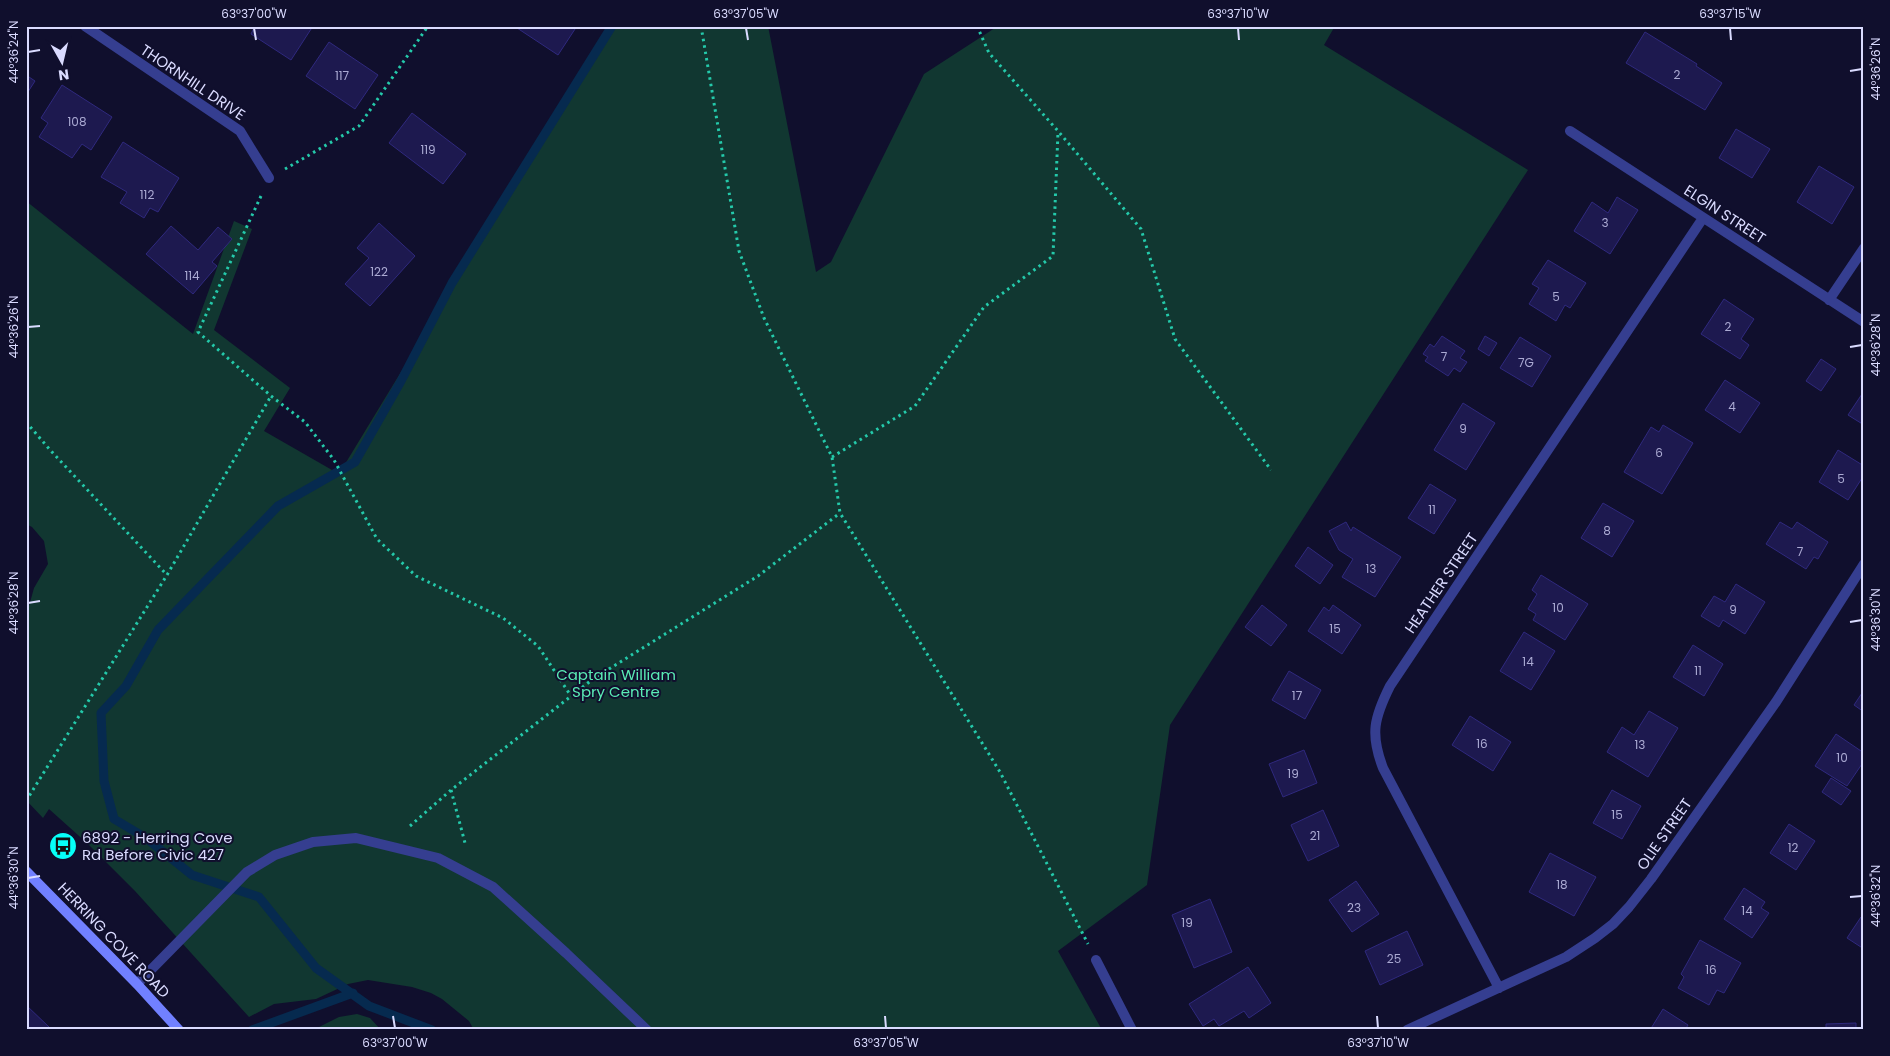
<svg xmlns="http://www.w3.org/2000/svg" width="1890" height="1056" viewBox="0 0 1890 1056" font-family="Poppins,sans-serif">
  <rect width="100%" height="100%" fill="#100f2d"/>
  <path fill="#113731" d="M611,26H768L816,272L831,262L924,74L998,26H1335L1324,45L1528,170L1170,725L1147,885L1058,951L1102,1030H474L469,1021L442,999L431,993L412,987L368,980L348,984L316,999L274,1004L249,1017L135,891L88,844L49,809L43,818L26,800V617L34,588L48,564L44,541L32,527L26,524V201L193,334L234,221L252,229L214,330L290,388L264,431L339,474Z
    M357,1014L370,1018L381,1030H313L339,1017Z"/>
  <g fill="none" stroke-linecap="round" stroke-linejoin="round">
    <path stroke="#062a4f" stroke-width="9" d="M252,1030L353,993
      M432,1030L369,1006L316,968L259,897L192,875L146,838L114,819L104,781L101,713L126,686L158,630L278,506L355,462L401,381L452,283L612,26"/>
  </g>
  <path fill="#1d194f" stroke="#2f297e" d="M255,26H313L291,60L251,34Z
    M514,26H577L558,55Z
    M1645,32L1697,64L1696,66L1722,83L1705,110L1626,63Z
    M329,42L378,75L355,109L306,76Z
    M26,75L35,81L26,95Z
    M62,85L112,117L91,150L82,144L72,158L39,137L48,123L41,118Z
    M412,113L466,154L443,184L389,143Z
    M1736,129L1770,149L1752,178L1719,158Z
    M123,142L179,178L158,212L150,208L144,218L120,203L127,192L101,177Z
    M1819,166L1854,187L1832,224L1797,202Z
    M1617,197L1638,210L1610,254L1574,231L1592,202L1608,213Z
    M379,223L415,256L370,306L345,284L369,258L357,248Z
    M171,226L198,250L218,227L232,239L212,262L217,266L193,294L146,254Z
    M1548,260L1586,283L1570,308L1565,305L1556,321L1529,304L1539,288L1532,284Z
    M1724,299L1754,319L1741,339L1749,345L1740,359L1701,334Z
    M1442,336L1465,351L1460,358L1467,362L1460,372L1454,368L1448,376L1425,361L1428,357L1423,354L1430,344L1434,347Z
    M1485,336L1497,343L1489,356L1478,349Z
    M1520,337L1551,356L1532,387L1500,368Z
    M1821,359L1836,369L1821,391L1806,381Z
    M1725,380L1760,403L1740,433L1705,410Z
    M1864,391V425L1848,415Z
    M1463,403L1495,423L1466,470L1434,450Z
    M1663,425L1693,443L1662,494L1624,472L1651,427L1659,432Z
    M1838,450L1864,466V475L1848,500L1819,482Z
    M1430,484L1456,500L1434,534L1408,518Z
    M1603,503L1634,521L1612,557L1581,538Z
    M1346,522L1351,531L1353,527L1401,557L1375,597L1342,577L1353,559L1339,550L1329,531Z
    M1780,522L1792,529L1797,522L1828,542L1818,559L1814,557L1806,569L1766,544Z
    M1308,547L1333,565L1320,584L1295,566Z
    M1541,575L1588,604L1565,640L1533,620L1536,614L1528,609L1537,594L1532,590Z
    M1736,584L1765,602L1745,634L1723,620L1719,627L1701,616L1714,596L1725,602Z
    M1262,605L1287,625L1271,646L1245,627Z
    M1333,605L1361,625L1342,654L1308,631L1324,607L1329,611Z
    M1524,632L1555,651L1531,690L1500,671Z
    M1693,645L1723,664L1704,696L1673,677Z
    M1289,671L1321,690L1305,719L1272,700Z
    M1864,690V712L1854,705Z
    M1649,711L1678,728L1648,777L1607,752L1622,727L1634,735Z
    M1470,716L1511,742L1493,771L1452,745Z
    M1836,734L1864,753V761L1847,786L1815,766Z
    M1304,750L1317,783L1283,797L1269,764Z
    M1831,778L1851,791L1841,805L1822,792Z
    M1612,790L1641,806L1622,839L1593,823Z
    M1323,810L1339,846L1308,861L1291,825Z
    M1789,824L1815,841L1796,870L1770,853Z
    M1550,853L1596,877L1574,916L1529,892Z
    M1356,881L1379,914L1352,932L1329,900Z
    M1744,888L1765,902L1761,908L1769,913L1752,938L1724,919Z
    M1210,899L1232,952L1194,968L1172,915Z
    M1861,917L1864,919V949L1847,938Z
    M1407,931L1423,965L1380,985L1365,951Z
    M1700,940L1741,963L1724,993L1717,990L1709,1005L1678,988L1684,977L1681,974Z
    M1248,967L1271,1003L1249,1018L1244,1011L1219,1026L1214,1019L1203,1026L1189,1004Z
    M26,1005L49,1027L46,1030H26Z
    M1663,1009L1688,1025L1685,1030H1650Z
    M1856,1023V1030H1826V1024Z"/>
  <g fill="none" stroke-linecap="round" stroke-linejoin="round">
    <path stroke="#24c9aa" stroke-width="3" stroke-dasharray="2.5 4" stroke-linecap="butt" d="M701,26L739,251L764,318L832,457L840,513L1000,772L1088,944
      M977,26L989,53L1058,131L1141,229L1175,339L1271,470
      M285,169L359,126L428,26
      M261,196L198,332L271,396L305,422L334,460L377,539L416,576L503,618L538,646L571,696
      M26,422L51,451L167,575
      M832,457L915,406L984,307L1053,256L1058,132
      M451,790L465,843
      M26,801L167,575L271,396
      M410,826L451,790L593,679L758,576L840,513"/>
    <path stroke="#353e90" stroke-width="10" d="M137,984L247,872L275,855L313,842L356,838L438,858L493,887L566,953L647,1030"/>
    <path stroke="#353e90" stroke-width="10" d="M85,26L240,131L269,178
      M1570,131L1864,322
      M1829,300L1864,248
      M1096,960L1132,1030
      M1499,988L1383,768C1370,734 1374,718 1390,686L1703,218
      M1407,1030L1566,957L1595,938L1613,924L1629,907L1651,879L1776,702L1864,564"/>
    <path stroke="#7180ff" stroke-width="10" d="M26,871L137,984L179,1030"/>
  </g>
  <path fill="none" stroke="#dadbff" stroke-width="2" d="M254,28L256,40M746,28L748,40M1238,28L1239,40M1730,28L1731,40M28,52L40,50M1850,71L1862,69M28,327L40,326M1850,347L1862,345M28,603L40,601M1850,622L1862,620M28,878L40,876M1850,897L1862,896M393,1016L395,1028M885,1016L886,1028M1377,1016L1378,1028"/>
  <defs>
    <g id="bus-disc" transform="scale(1.4375)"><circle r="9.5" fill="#06fff8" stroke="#100f2d"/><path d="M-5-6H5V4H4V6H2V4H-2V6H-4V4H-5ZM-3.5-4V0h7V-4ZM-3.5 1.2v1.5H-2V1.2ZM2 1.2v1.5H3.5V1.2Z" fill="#111"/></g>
  </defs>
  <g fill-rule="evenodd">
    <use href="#bus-disc" x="63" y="846"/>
  </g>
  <g text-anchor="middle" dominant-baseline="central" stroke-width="4" stroke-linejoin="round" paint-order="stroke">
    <g font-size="12" fill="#abaad3">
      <text x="1677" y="74">2</text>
      <text x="342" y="75">117</text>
      <text x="77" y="121">108</text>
      <text x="428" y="149">119</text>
      <text x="147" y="194">112</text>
      <text x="1605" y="222">3</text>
      <text x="379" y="271">122</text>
      <text x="192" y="275">114</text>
      <text x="1556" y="296">5</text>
      <text x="1728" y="326">2</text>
      <text x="1444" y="356">7</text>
      <text x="1526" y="362">7G</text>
      <text x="1732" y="406">4</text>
      <text x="1463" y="428">9</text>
      <text x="1659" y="452">6</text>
      <text x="1841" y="478">5</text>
      <text x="1432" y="509">11</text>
      <text x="1607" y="530">8</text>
      <text x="1800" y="551">7</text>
      <text x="1371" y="568">13</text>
      <text x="1558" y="607">10</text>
      <text x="1733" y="609">9</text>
      <text x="1335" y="628">15</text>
      <text x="1528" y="661">14</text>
      <text x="1698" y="670">11</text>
      <text x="1297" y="695">17</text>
      <text x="1482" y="743">16</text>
      <text x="1640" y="744">13</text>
      <text x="1842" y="757">10</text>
      <text x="1293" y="773">19</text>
      <text x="1617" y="814">15</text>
      <text x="1315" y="835">21</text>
      <text x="1793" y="847">12</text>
      <text x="1562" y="884">18</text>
      <text x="1354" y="907">23</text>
      <text x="1747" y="910">14</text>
      <text x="1187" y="922">19</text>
      <text x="1394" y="958">25</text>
      <text x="1711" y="969">16</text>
    </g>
    <g font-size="15" fill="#dadbff" stroke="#100f2d">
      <text transform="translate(193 82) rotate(34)">THORNHILL DRIVE</text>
      <text transform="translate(1725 214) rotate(33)">ELGIN STREET</text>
      <text transform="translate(1441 583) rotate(-56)">HEATHER STREET</text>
      <text transform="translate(1664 834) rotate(-55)">OLIE STREET</text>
      <text transform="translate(114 940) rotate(46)">HERRING COVE ROAD</text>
    </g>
    <g font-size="15" fill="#5aebb4" stroke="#100f2d">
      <text x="616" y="674">Captain William<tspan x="616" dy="17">Spry Centre</tspan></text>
    </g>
    <g font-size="15" fill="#dadbff" stroke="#100f2d" text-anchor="start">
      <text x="82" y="837">6892 - Herring Cove<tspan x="82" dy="17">Rd Before Civic 427</tspan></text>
    </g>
  </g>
  <rect width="1890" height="1056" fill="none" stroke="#100f2d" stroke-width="55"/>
  <g transform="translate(62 62) rotate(172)" stroke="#100f2d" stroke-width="4" paint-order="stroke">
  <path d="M0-4L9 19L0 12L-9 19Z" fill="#dadbff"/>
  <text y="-8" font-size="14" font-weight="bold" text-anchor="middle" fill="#dadbff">N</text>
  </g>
  <rect x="28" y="28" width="1834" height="1000" fill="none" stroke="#dadbff" stroke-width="2"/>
  <g font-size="12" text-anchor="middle" fill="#dadbff">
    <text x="254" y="18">63°37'00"W</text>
    <text x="746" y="18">63°37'05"W</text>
    <text x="1238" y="18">63°37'10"W</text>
    <text x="1730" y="18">63°37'15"W</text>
    <text transform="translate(14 52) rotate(-90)" y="4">44°36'24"N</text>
    <text transform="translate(1876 69) rotate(-90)" y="4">44°36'26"N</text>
    <text transform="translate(14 327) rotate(-90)" y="4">44°36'26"N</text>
    <text transform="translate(1876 345) rotate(-90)" y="4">44°36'28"N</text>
    <text transform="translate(14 603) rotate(-90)" y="4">44°36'28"N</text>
    <text transform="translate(1876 620) rotate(-90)" y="4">44°36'30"N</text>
    <text transform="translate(14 878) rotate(-90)" y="4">44°36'30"N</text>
    <text transform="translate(1876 896) rotate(-90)" y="4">44°36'32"N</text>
    <text x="395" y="1047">63°37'00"W</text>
    <text x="886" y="1047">63°37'05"W</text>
    <text x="1378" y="1047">63°37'10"W</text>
  </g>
</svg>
